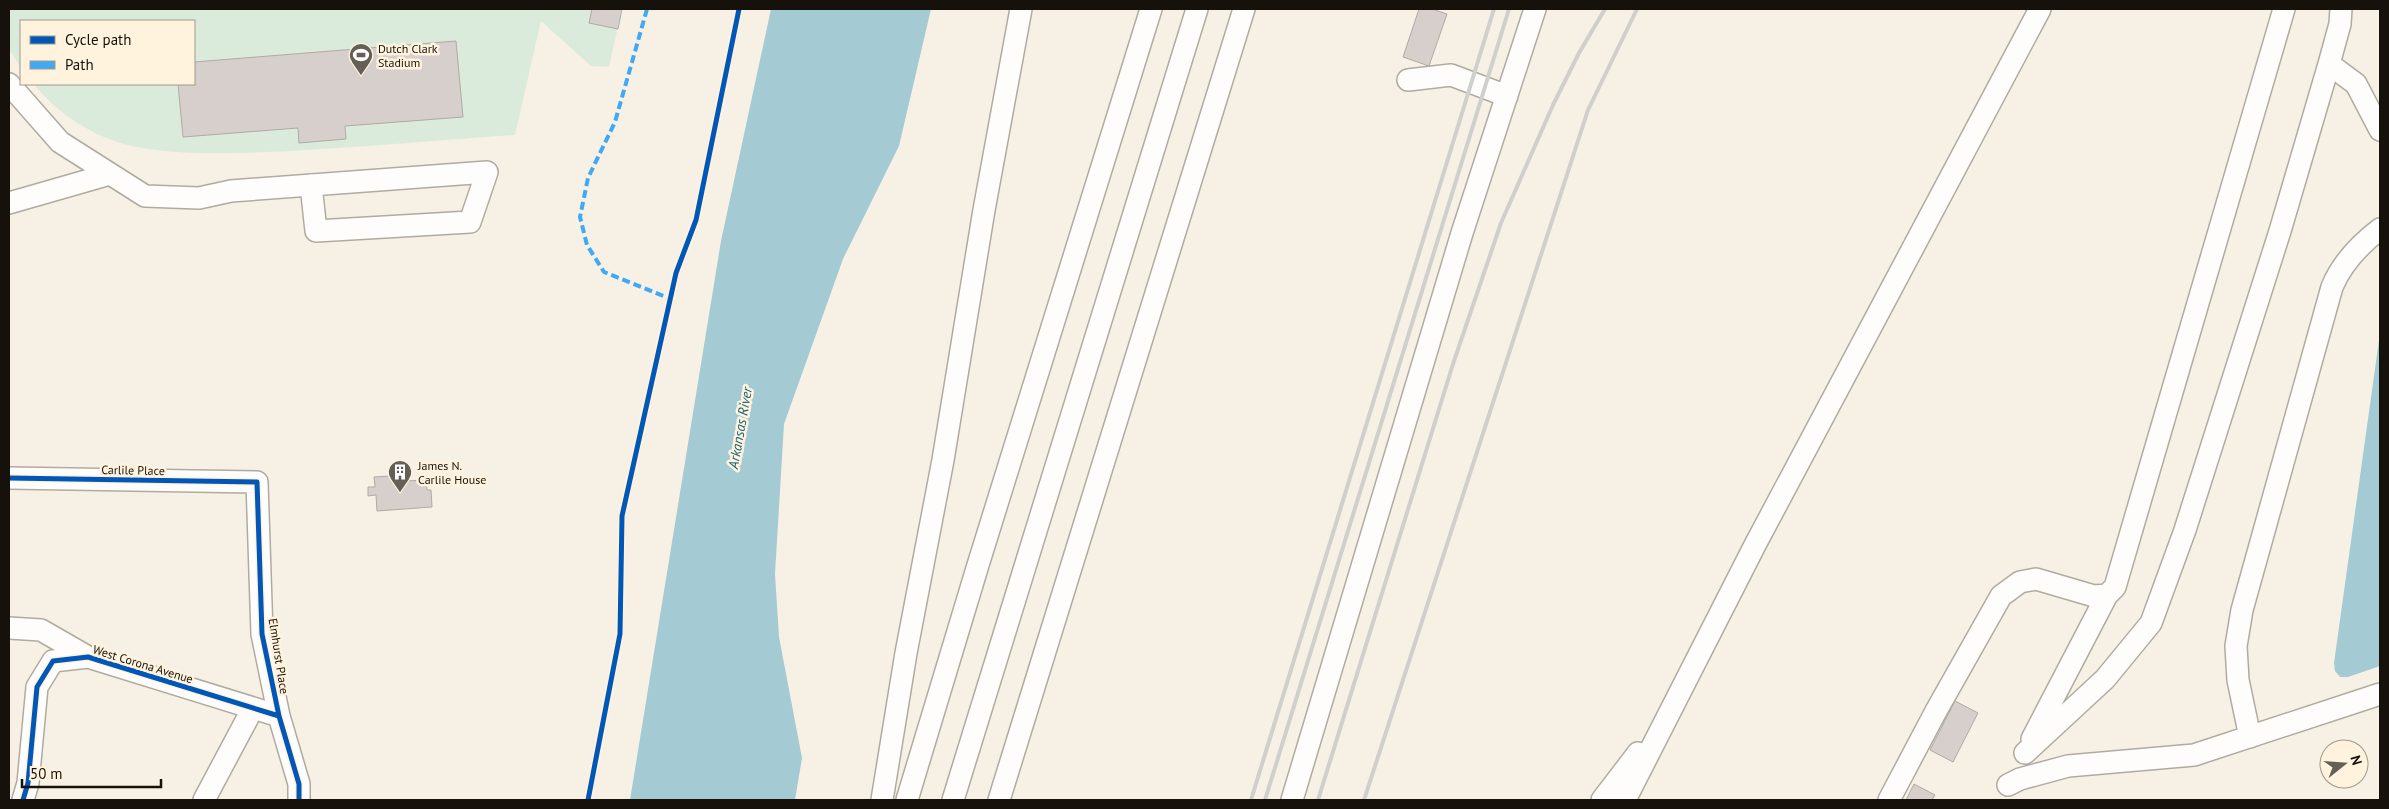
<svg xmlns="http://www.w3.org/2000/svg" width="2389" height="809" viewBox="0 0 2389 809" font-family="'PT Sans',sans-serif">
  <rect width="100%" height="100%" fill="#f7f1e5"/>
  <path fill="#daebdb" d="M9,9H622L609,67L591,66L541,21L515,135C445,140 376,146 306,150C254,153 183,157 132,146C95,138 56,113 34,84H194V21H21V68L9,49Z"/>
  <path fill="#a4cad4" d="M771,9H931L899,146L843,259L784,424L775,574L779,637L802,758L795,800H630L721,241Z
    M2380,333V666L2348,677H2340L2335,671L2334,663Z"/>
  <path fill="#d7cfcc" stroke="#b0a9a5" d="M592,9H622L618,29L589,23Z
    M1419,9H1432L1447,14L1429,66L1403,57Z
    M456,41L463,117L345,126L346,139L299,143L298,128L183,137L178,84H194V62Z
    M405,475V481L426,480L427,490H431L432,507L377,511L376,495L368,496V487H375L374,477Z
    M1955,701L1978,713L1953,762L1930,750Z
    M1914,784L1935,795L1932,800H1906Z"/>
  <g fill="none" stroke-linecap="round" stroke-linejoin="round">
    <g stroke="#b0aba1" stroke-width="24">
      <path id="minor" d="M2329,64L2356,84L2380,130
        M1408,80L1451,75L1507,96
        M9,84L60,142L145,196L199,198L231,191L487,172L470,222L316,231L311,185
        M9,203L110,174
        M9,478L257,482L262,634L279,716L299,784V800
        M9,628L41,630L88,657
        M2250,737L2238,680L2236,646L2242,610L2332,287C2342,263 2359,245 2380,229
        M2032,739L2107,595
        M2025,753L2105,679L2151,623L2185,530L2280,231L2329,64L2340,24L2341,9
        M2008,785L2020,779L2068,766L2194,755L2380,694
        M23,800L28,783L37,687L53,661L88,657L279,716
        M204,800L253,708
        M882,800L906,653L943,460L984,210L1021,9
        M907,800L978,565L1151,9
        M953,800L1197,9
        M999,800L1244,9
        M1292,800L1462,233L1535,9
        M1602,800L1638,753
        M1625,800L1755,545L2040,9
        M1889,800L1936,711L2001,596L2020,582L2036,579L2094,596L2107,595L2115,587L2284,9"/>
    </g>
    <use href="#minor" stroke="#fefdfb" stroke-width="21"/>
    <path stroke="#d1cfcc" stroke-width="4" d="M1251,800L1494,9
      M1265,800L1509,9
      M1318,800L1453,364L1501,223L1553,105L1579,53L1605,9
      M1364,800L1588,110L1637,9"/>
    <path stroke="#3fa9f5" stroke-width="4" stroke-dasharray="8 4" stroke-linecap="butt" d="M647,9L615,122L588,178L580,217L587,245L604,272L671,299"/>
    <g stroke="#fff3dd" stroke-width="8">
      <path id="cycleway" d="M9,478L257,482L262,634L279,716L299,784V800
        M23,800L28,783L37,687L53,661L88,657L279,716
        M588,800L620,634L622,516L676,273L696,220L739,9"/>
    </g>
    <use href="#cycleway" stroke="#0057b8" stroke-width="5"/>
  </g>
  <defs>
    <g id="stadium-pin" transform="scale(1.25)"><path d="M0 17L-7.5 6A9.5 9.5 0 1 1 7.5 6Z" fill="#656057" stroke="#fff3dd"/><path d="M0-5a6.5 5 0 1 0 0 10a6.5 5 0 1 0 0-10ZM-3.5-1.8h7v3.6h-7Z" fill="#fff"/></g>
    <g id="building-pin" transform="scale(1.25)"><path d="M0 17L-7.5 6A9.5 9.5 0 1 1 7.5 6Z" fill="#656057" stroke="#fff3dd"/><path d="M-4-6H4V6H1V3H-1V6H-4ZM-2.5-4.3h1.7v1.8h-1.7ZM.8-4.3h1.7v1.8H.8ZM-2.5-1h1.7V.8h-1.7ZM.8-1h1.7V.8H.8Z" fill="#fff"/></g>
  </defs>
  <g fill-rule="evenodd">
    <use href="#stadium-pin" x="361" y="55"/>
    <use href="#building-pin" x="400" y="472"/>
  </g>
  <g text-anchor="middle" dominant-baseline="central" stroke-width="5" stroke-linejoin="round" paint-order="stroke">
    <g font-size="12" fill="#16120b" stroke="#fff3dd" text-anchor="start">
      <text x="378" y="48">Dutch Clark<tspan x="378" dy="14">Stadium</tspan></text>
      <text x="418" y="465">James N.<tspan x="418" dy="14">Carlile House</tspan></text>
    </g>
    <g font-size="12" fill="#16120b" stroke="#fff3dd">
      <text transform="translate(133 470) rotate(1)">Carlile Place</text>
      <text transform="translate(279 656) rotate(81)">Elmhurst Place</text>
      <text transform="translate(143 664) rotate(17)">West Corona Avenue</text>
    </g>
    <g font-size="14" font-style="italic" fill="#156075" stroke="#fff3dd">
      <text transform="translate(740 428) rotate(-80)">Arkansas River</text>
    </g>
  </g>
  <rect width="2389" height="809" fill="none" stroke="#16120b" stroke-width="20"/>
  <rect x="20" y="20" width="175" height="65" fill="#fff3dd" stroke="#a29989"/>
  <rect x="30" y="36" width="25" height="8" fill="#0057b8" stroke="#a29989"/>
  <text x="65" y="45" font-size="15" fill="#16120b">Cycle path</text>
  <rect x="30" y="61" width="25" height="8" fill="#3fa9f5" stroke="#a29989"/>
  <text x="65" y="70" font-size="15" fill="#16120b">Path</text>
  <g transform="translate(2344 764) rotate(73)"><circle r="24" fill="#fff3dd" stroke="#a29989"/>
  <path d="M0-4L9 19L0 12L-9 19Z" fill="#656057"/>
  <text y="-8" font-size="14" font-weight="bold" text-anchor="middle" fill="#16120b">N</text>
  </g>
  <path d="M22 779v8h139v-8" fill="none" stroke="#16120b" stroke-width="2.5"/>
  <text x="30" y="779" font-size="15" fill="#16120b" stroke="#fff3dd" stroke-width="4" paint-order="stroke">50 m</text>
</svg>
